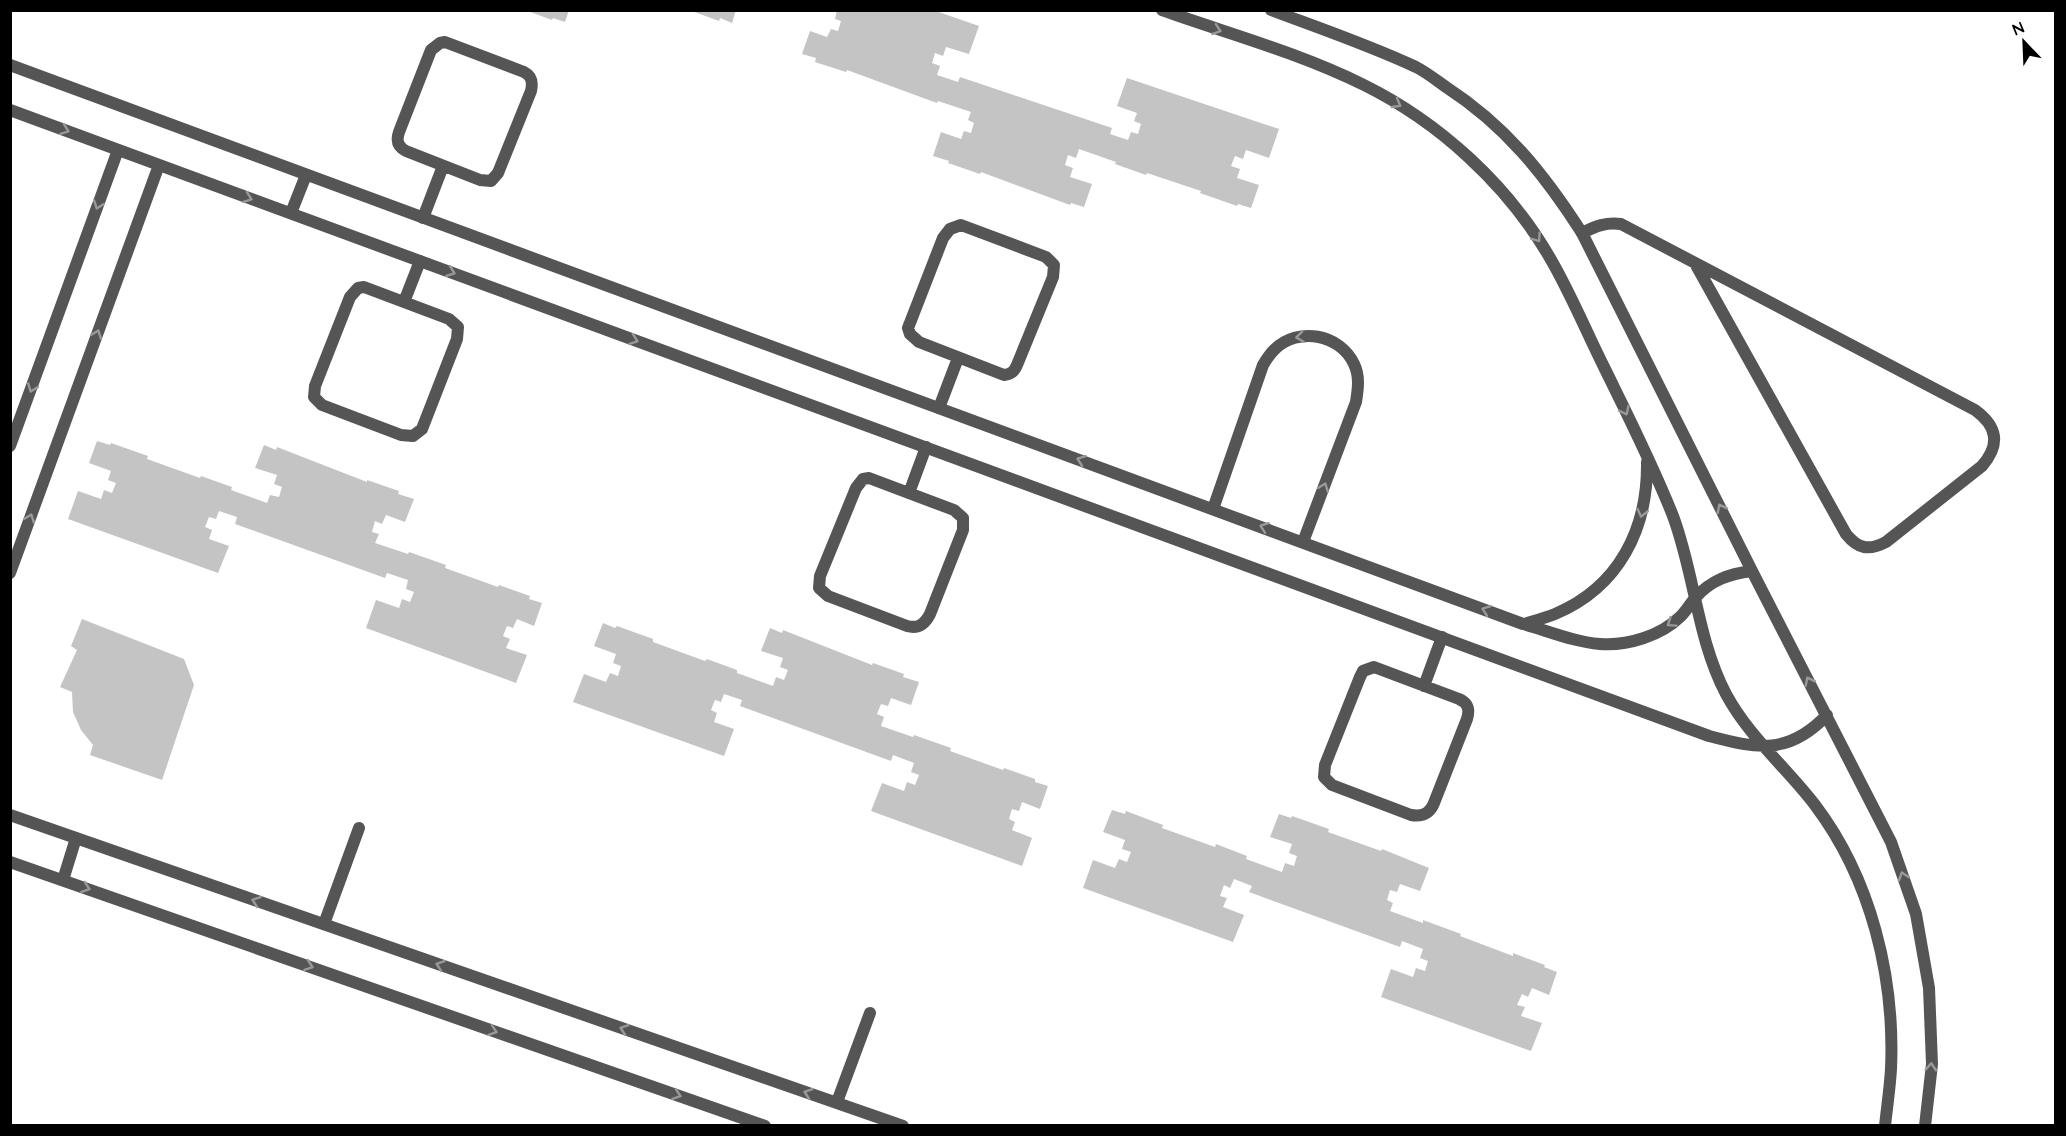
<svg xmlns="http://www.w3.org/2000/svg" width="2066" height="1136" viewBox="0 0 2066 1136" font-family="Quicksand,sans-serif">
  <rect width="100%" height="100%" fill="#fff"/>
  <path fill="#c4c4c4" d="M525,10H569L565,22L553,18L552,20Z
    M689,10H736L732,23L720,18L719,21Z
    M837,10H933L979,26L969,54L946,47L943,56L935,53L932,63L940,66L937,75L958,82L960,77L1112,128L1110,134L1128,140L1131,132L1138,134L1141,124L1134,121L1137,113L1117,106L1127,78L1279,129L1269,158L1246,150L1243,159L1235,156L1231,166L1240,169L1237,178L1259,185L1251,208L1238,204L1237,206L1200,193L1201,191L1147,173L1146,175L1115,164L1116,162L1079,149L1076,158L1068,155L1065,165L1073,168L1070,177L1092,184L1084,207L1071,203L1070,205L981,172L980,174L948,163L949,161L933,156L941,132L961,139L964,131L971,133L974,123L968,120L971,112L938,101L937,103L847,70L846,72L815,62L816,58L802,54L810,31L827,37L831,29L838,31L841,21L835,19Z
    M97,441L110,445L111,443L148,456L147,459L200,478L201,476L232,487L231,490L267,503L270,495L279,497L282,487L274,484L277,475L255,468L264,445L276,450L277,447L367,482V480L399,491L398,494L414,499L405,522L386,515L382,524L375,521L372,532L379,534L375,543L408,554L409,552L446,565L445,568L498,587L499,585L530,596L529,599L542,603L534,626L517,619L513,628L507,626L503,636L510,639L506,648L527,655L516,683L366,628L376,600L399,608L402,599L410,602L414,592L406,589L408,580L387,573L385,578L235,524L237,517L219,511L216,519L209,517L205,527L212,530L209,539L229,546L218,573L68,519L78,491L101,499L104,490L112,493L116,483L108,480L111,471L89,463Z
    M82,619L184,659L194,685L162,780L90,755L93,745L81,730L73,712L72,692L60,687L77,650L71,646Z
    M603,623L615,628L617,626L653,639V642L705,661L707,659L737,670V673L773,686L776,677L784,680L788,670L780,667L783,658L761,651L770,628L782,633L783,630L872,665L873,663L904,674L903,677L919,682L911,705L891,698L888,706L881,704L877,714L884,717L881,726L913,737L914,735L951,748L950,751L1003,770L1004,768L1035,779V782L1048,786L1040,809L1022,802L1019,811L1012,809L1009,819L1015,822L1012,830L1032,838L1022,866L871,811L882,783L904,791L907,782L915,785L919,775L911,772L914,763L893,755L891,761L740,706L742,700L724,694L721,702L715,700L711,710L717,713L714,722L734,729L724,756L573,702L584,674L606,682L610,673L618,676L621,666L613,663L616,654L594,646Z
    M1112,810L1125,814L1126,811L1163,825L1162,828L1215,847L1216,844L1247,856L1246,859L1282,872L1285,863L1294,866L1297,856L1289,853L1292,844L1270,837L1279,814L1291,818L1292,816L1329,829L1328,832L1381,851L1382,849L1429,868L1420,891L1400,884L1397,892L1390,890L1387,900L1393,903L1390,911L1423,923V920L1461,934L1460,936L1513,956V953L1545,965L1544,967L1557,972L1549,995L1532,988L1528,997L1522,994L1517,1005L1525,1007L1521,1016L1542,1023L1531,1051L1381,997L1391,969L1413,977L1416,968L1425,971L1428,961L1420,958L1423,949L1402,941L1400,947L1249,892L1252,886L1234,879L1230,888L1224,885L1220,896L1227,898L1223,907L1244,915L1233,942L1083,888L1093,860L1115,868L1119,859L1127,862L1131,852L1122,849L1125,840L1103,832Z"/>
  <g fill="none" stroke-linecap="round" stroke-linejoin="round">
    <path stroke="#555" stroke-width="12" d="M445,42L524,72C532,76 533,82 531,91L498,173L491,181L480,180L406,151C398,147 396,141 399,132L431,50L440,43Z
      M423,218L443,166
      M961,225L1046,257L1054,265L1053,277L1017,365C1014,372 1011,374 1004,375L919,342L910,334L908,328L943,238L950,229Z
      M1582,233C1596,226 1606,222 1621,224L1975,410C1997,426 2001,444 1982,466L1886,542C1869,551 1858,549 1846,534L1696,265
      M364,287L449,319L458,327L457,339L422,429L413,436L401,435L322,405L314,397L315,386L350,297L358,288Z
      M404,302L420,261
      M939,408L958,358
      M869,478L954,510L963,518V530L930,614C925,624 918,629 907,626L828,596L819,588L820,576L856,488L863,479Z
      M909,493L926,447
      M1213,509L1263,365C1266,360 1270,354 1274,350C1298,326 1340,334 1354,364C1360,376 1358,389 1356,402L1303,542
      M1374,667L1459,699C1468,703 1470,709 1467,719L1434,803C1430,813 1423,817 1411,815L1332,785L1324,777L1325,765L1360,677L1363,671Z
      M1424,686L1442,637
      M324,924L359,828
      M837,1102L870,1013"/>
    <path stroke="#555" stroke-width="12" d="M1162,10C1229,34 1300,53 1364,85C1439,122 1508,185 1550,258C1570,292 1586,331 1604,367C1628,416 1653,465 1673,516C1695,575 1697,639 1726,694C1749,737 1786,767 1815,805C1871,879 1895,977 1891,1069C1890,1087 1887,1107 1885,1126
      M1271,10C1319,28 1369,45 1416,67C1426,72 1436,80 1446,87C1506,126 1544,174 1582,233L1752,571L1891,842L1916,914L1929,988L1932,1064L1925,1126
      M10,65L1523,624C1548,631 1574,642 1600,644C1627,646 1661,636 1681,616C1686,611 1690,604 1695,598C1711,580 1729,574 1752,571
      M10,110L1709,736C1758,749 1789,755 1827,715
      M291,213L306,175
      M10,446L118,150
      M10,573L159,165
      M1524,624C1534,621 1545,618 1555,614C1619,587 1648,529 1647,462
      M10,815L903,1126
      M10,862L765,1126
      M63,880L76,838"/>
  </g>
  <defs><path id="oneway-chevron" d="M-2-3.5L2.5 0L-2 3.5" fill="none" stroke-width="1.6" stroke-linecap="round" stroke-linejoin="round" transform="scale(1.5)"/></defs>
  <g stroke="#999">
    <use href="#oneway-chevron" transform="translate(1217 30) rotate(19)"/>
    <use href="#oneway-chevron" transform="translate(1397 104) rotate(30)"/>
    <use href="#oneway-chevron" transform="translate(65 130) rotate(20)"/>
    <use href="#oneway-chevron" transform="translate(248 198) rotate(20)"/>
    <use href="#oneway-chevron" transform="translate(98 205) rotate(110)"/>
    <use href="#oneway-chevron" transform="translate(1537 238) rotate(55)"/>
    <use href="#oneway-chevron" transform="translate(451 272) rotate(20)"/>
    <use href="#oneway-chevron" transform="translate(97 334) rotate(-70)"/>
    <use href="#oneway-chevron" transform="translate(1300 337) rotate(172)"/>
    <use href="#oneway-chevron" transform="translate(634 340) rotate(20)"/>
    <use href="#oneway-chevron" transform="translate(32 388) rotate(110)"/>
    <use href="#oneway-chevron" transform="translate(1625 411) rotate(64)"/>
    <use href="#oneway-chevron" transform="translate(1081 460) rotate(-160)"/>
    <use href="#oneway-chevron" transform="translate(1324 487) rotate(-69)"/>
    <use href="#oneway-chevron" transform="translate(1721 508) rotate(-117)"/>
    <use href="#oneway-chevron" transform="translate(1642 513) rotate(103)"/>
    <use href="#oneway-chevron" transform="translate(30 518) rotate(-70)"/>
    <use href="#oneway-chevron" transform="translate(1264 527) rotate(-160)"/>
    <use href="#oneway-chevron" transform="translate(1486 610) rotate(-160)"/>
    <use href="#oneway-chevron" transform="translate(1671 623) rotate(146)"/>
    <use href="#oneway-chevron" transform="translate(1809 681) rotate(-117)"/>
    <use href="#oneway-chevron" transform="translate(1903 876) rotate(-108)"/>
    <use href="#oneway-chevron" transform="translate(86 888) rotate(19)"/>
    <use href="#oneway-chevron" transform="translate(256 901) rotate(-161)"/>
    <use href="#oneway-chevron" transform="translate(440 965) rotate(-161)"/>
    <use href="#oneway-chevron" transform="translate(309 966) rotate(19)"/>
    <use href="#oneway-chevron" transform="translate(624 1029) rotate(-161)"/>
    <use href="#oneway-chevron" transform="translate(493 1031) rotate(19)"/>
    <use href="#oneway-chevron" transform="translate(1931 1067) rotate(-87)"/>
    <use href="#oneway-chevron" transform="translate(808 1093) rotate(-161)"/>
    <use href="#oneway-chevron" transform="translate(677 1095) rotate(19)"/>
  </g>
  <rect width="2066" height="1136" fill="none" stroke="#000000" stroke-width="24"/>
  <g transform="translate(2024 42) rotate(337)" stroke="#ffffff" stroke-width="4.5" paint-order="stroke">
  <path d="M0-4.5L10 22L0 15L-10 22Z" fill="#000000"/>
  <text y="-9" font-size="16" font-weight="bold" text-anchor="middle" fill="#000000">N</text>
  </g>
</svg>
